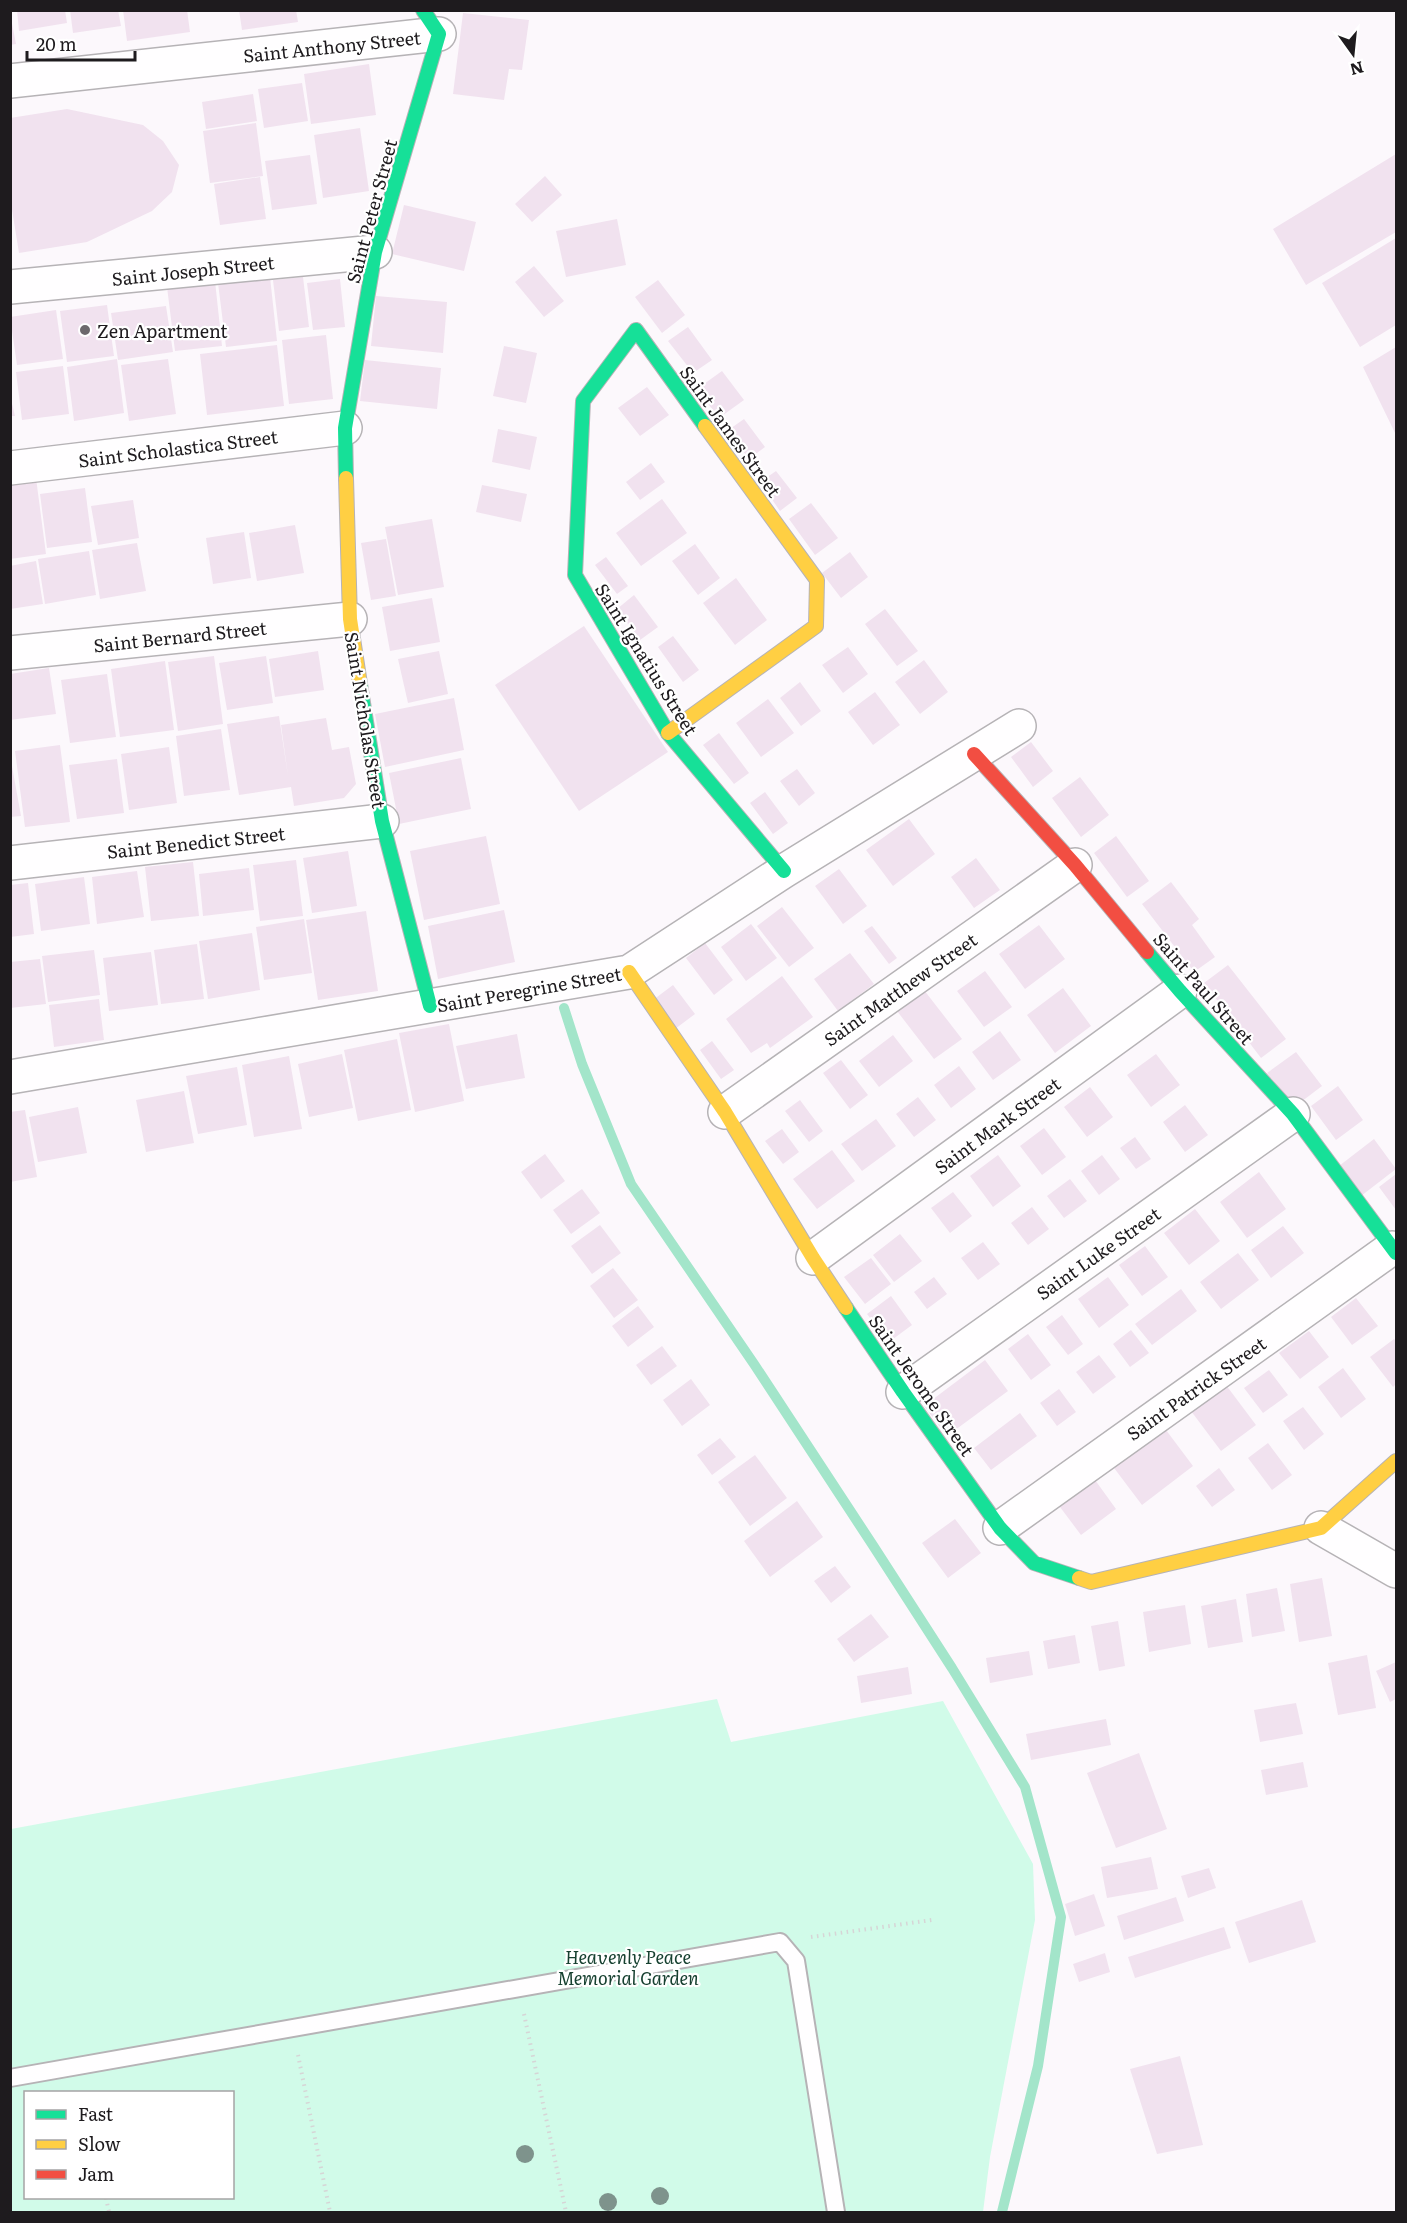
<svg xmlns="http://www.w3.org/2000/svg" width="1407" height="2223" viewBox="0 0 1407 2223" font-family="Literata,serif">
  <rect width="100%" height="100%" fill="#fcf8fc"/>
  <path fill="#d1fbe9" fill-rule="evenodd" d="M717,1699L731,1742L943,1701L1033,1864L1035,1920L990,2157L983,2212H11V1829ZM26,2092H232V2198H26Z"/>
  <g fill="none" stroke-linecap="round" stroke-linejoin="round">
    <path stroke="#a3e5ca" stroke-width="10" d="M564,1008L582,1064L631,1184L754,1364L874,1547L952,1668L1025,1787L1061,1917L1038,2066L1002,2212"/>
  </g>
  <path fill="#f1e2ef" d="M17,10H65L67,23L19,31Z
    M70,10H118L121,26L73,33Z
    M123,10H187L190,32L127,41Z
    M239,10H296L298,22L242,30Z
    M10,13L16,44L10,45Z
    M463,13L529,20L522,70L509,69L504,100L453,94Z
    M369,64L376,115L311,124L304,74Z
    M302,83L308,121L264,128L258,89Z
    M253,94L257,121L206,129L202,102Z
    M67,109L143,125L163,141L179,165L172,192L152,211L87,242L19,253L10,197V118Z
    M256,123L263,176L210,183L203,131Z
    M360,128L369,191L323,198L314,135Z
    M1396,154V232L1306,285L1273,229Z
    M310,155L317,204L272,210L265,161Z
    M545,176L562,195L532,222L515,204Z
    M260,177L266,219L220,225L214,184Z
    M404,205L476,222L464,271L392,254Z
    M617,219L626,265L566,277L556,231Z
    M1396,238V325L1360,347L1322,283Z
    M534,266L564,301L544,317L515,282Z
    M270,277L277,341L226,347L218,283Z
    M303,277L309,327L279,331L273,280Z
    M340,279L345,327L313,330L307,283Z
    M658,280L685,315L662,333L635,297Z
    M215,281L222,346L175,351L167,287Z
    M376,296L447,302L443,353L371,346Z
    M107,305L114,356L67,362L60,311Z
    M166,306L173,352L118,360L111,313Z
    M56,310L63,359L17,365L10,317Z
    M688,327L712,360L693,373L668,341Z
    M326,335L333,399L289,404L282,340Z
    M277,345L284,406L207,415L200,354Z
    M504,346L537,353L526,403L493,396Z
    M1396,347V435L1363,367Z
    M117,359L124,413L74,421L67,367Z
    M168,359L176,414L129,421L121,365Z
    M365,360L441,368L437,409L360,401Z
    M63,366L69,414L22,420L16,372Z
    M722,371L744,400L719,418L697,389Z
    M647,387L669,415L640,436L618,408Z
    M10,395L15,416H10Z
    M744,419L765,447L749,459L727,431Z
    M498,429L537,437L530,470L492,462Z
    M651,463L665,482L640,500L626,482Z
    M776,471L797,498L780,511L760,482Z
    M36,478L46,554L10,559V482Z
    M482,485L527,494L521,522L476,512Z
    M85,488L92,542L47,548L40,494Z
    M662,499L687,533L641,566L616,533Z
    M133,500L139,538L98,545L91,506Z
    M811,503L838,538L815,555L789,519Z
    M432,519L444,587L398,595L385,527Z
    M295,525L304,573L257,581L249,533Z
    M244,532L251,578L213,584L206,538Z
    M386,539L396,596L371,600L361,543Z
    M137,543L146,591L100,599L92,550Z
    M695,544L720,578L698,595L672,561Z
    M89,551L96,595L45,604L38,559Z
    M850,552L868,577L841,598L822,573Z
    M606,557L628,586L617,594L595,565Z
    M36,561L43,604L10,609V566Z
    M736,578L767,620L735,645L703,603Z
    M634,595L658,627L640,640L617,609Z
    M432,598L440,642L390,651L382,607Z
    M885,609L918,651L897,666L865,624Z
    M584,626L668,752L579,811L495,685Z
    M673,636L699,670L683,682L658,647Z
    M848,647L868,674L843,693L822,665Z
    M318,651L324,690L275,697L269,659Z
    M439,651L448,694L408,703L398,659Z
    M214,656L223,724L178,731L168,662Z
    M266,656L273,703L227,710L219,663Z
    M924,660L948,692L920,714L895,682Z
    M165,661L174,730L120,737L111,669Z
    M49,668L56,714L10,720V674Z
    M107,674L116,737L70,743L61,680Z
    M800,682L821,711L801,726L780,698Z
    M875,692L900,725L873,745L848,712Z
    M454,698L464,750L385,767L375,714Z
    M768,699L794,733L761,757L736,723Z
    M279,716L288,776L281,725L326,718L332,750L349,747L356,784L344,798L294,806L291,787L239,795L227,724Z
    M221,729L230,790L184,796L176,736Z
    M719,733L749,773L734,784L703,745Z
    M1031,742L1053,771L1033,787L1011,757Z
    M60,745L70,822L25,827L15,751Z
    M169,747L177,803L129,810L121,754Z
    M10,755L21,816L10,817Z
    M461,758L471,809L399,824L389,773Z
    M117,759L124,813L77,819L69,765Z
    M797,769L815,793L799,806L780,781Z
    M1080,777L1109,815L1081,837L1052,798Z
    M765,792L788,823L773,834L750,803Z
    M909,819L935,854L893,886L866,850Z
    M486,836L500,904L424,920L410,851Z
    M1116,836L1149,881L1127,897L1094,853Z
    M348,851L357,906L312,913L303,858Z
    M976,858L1000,890L974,908L951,877Z
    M296,860L303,916L260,921L253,865Z
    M193,862L199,916L151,921L145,867Z
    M249,868L254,910L203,916L199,874Z
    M839,869L867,906L843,924L815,886Z
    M137,871L144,917L97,924L92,877Z
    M84,877L90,924L41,931L35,884Z
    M1171,882L1199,919L1192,925L1215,957L1194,972L1142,904Z
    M28,883L34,934L10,937V885Z
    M782,907L814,948L789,967L757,926Z
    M504,910L515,962L438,979L428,926Z
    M366,911L378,991L318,1000L306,920Z
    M304,919L312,973L264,980L256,927Z
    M751,924L777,958L746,981L721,947Z
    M1039,925L1065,959L1025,989L999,954Z
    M872,926L897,958L889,964L864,931Z
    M252,933L260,990L208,999L199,941Z
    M705,943L733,980L714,995L686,958Z
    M197,944L204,999L161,1004L154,950Z
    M94,950L100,995L48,1002L42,956Z
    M151,952L158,1005L109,1011L103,958Z
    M850,953L874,984L838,1011L814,979Z
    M40,959L46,1004L10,1008V962Z
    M1228,965L1286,1039L1261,1058L1204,983Z
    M985,971L1012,1007L984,1027L957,991Z
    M782,976L813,1017L770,1048L767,1043L751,1053L726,1019Z
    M673,985L695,1014L675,1029L653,1000Z
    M1063,988L1091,1026L1055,1053L1027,1015Z
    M924,990L962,1039L934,1059L897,1011Z
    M99,999L104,1040L54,1047L49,1005Z
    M449,1024L464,1101L415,1112L399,1033Z
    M1000,1031L1021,1060L993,1080L972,1052Z
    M517,1034L525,1078L466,1089L456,1046Z
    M893,1035L913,1061L879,1087L859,1061Z
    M397,1039L411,1110L358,1121L344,1050Z
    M712,1041L734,1070L721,1079L700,1050Z
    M1296,1052L1322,1086L1293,1108L1267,1073Z
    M342,1054L353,1108L309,1117L298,1064Z
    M1156,1054L1180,1085L1151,1107L1127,1075Z
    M289,1056L302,1129L254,1137L242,1065Z
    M841,1060L868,1095L850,1109L823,1073Z
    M959,1066L976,1089L951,1108L934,1085Z
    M237,1067L247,1125L198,1134L186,1076Z
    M1338,1086L1363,1120L1336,1140L1311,1106Z
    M1090,1087L1113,1117L1087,1137L1064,1107Z
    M184,1091L194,1143L146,1152L136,1100Z
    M918,1097L936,1120L914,1137L896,1114Z
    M800,1100L823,1131L809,1142L785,1111Z
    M1185,1105L1208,1135L1185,1152L1163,1122Z
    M78,1107L87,1153L38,1162L29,1117Z
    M25,1110L37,1177L10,1182V1112Z
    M876,1119L896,1146L862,1171L841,1144Z
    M1044,1128L1066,1157L1042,1175L1020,1146Z
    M782,1129L799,1152L783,1164L765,1141Z
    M1135,1137L1151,1159L1136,1169L1120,1148Z
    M1374,1139L1396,1169L1361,1196L1339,1166Z
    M832,1150L855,1181L817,1209L793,1179Z
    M545,1154L565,1181L541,1199L521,1172Z
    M998,1155L1021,1186L993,1207L970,1176Z
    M1102,1155L1120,1179L1099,1195L1081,1171Z
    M1259,1172L1286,1209L1247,1238L1220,1202Z
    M1396,1174V1210L1379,1187Z
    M1070,1179L1087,1201L1064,1218L1047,1196Z
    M582,1189L600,1213L571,1234L553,1210Z
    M953,1192L972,1216L950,1233L931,1208Z
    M1032,1207L1049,1229L1028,1245L1011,1223Z
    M1195,1209L1220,1241L1189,1265L1164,1233Z
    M600,1225L621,1253L592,1274L571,1246Z
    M1283,1226L1304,1253L1271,1278L1251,1250Z
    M900,1234L922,1261L894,1282L873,1255Z
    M983,1242L1000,1264L978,1280L961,1258Z
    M1145,1246L1168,1277L1142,1296L1119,1265Z
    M1238,1253L1259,1280L1221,1309L1200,1282Z
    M871,1258L891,1284L865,1304L844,1277Z
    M613,1268L638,1300L614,1318L590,1286Z
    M934,1277L947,1294L927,1309L914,1292Z
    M1108,1277L1129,1305L1099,1328L1078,1299Z
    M1181,1289L1197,1311L1152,1345L1135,1324Z
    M891,1296L912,1325L889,1342L867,1314Z
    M1356,1298L1378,1326L1352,1345L1331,1317Z
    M638,1306L654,1327L628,1347L612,1326Z
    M1062,1315L1083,1344L1068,1355L1046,1327Z
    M1131,1330L1149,1353L1130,1367L1113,1344Z
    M1309,1331L1329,1357L1300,1379L1279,1353Z
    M1028,1334L1051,1365L1031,1380L1008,1349Z
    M1394,1339L1396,1341V1384L1393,1387L1370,1357Z
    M662,1346L677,1366L651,1385L636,1365Z
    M1099,1355L1116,1377L1093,1394L1076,1372Z
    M985,1360L1008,1391L947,1436L924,1406Z
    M1343,1368L1366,1399L1341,1418L1318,1387Z
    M1269,1370L1288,1395L1263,1413L1244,1388Z
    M691,1379L710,1405L682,1426L663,1400Z
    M1226,1385L1256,1425L1221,1451L1191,1411Z
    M1059,1389L1076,1412L1057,1426L1040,1403Z
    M1303,1407L1324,1434L1304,1450L1283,1421Z
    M1020,1413L1037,1436L991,1470L974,1448Z
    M1160,1422L1193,1466L1142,1505L1108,1460Z
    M720,1438L736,1457L712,1475L697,1455Z
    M1268,1443L1292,1475L1272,1490L1248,1458Z
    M755,1455L787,1498L750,1526L718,1482Z
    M1219,1468L1235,1490L1212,1507L1196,1486Z
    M1090,1473L1116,1509L1081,1535L1054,1499Z
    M797,1501L823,1537L770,1577L744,1541Z
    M955,1519L981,1553L948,1578L922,1543Z
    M835,1566L851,1587L831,1603L814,1581Z
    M1322,1578L1332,1636L1299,1642L1290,1584Z
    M1277,1588L1285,1631L1252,1637L1246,1594Z
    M1236,1599L1243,1642L1208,1648L1201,1606Z
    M1185,1605L1191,1644L1149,1652L1143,1612Z
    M871,1614L889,1637L854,1662L837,1639Z
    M1118,1621L1125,1666L1099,1671L1091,1626Z
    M1075,1635L1080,1663L1048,1669L1043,1641Z
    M1029,1651L1033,1675L990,1683L986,1658Z
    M1367,1655L1376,1708L1338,1715L1328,1663Z
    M1396,1662V1699L1390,1702L1376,1671Z
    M908,1667L912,1694L861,1703L857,1676Z
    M1296,1703L1303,1734L1260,1742L1254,1710Z
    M1106,1719L1111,1745L1031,1760L1026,1734Z
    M1139,1753L1167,1829L1116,1848L1087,1773Z
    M1303,1762L1308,1787L1266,1795L1261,1770Z
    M1151,1857L1158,1889L1107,1898L1101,1867Z
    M1209,1868L1216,1888L1188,1898L1181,1876Z
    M1094,1894L1105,1926L1075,1936L1065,1904Z
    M1176,1897L1184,1921L1124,1940L1117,1916Z
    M1302,1900L1316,1942L1249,1963L1235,1922Z
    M1224,1927L1231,1948L1135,1978L1128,1957Z
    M1105,1953L1110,1972L1079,1982L1073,1964Z
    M1180,2056L1203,2145L1157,2154L1130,2069Z"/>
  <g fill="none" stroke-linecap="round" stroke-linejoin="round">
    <g stroke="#b6b3b6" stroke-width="20">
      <path id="lane" d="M10,2078L780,1942L796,1961L836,2212"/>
    </g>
    <g stroke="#b6b3b6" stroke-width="36">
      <path id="street" d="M10,81L439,34
        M10,287L375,252
        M10,468L345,428
        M10,653L350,619
        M10,863L382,821
        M10,1077L629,972L784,871L1019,726
        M725,1112L1075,865
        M813,1258L1180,991
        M903,1392L1293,1114
        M1000,1528L1392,1248
        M1321,1528L1396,1571"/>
    </g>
    <g stroke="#b6b3b6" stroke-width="16">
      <path id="fast" d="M705,426L636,330L583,401L575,575L668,733L784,871
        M346,478L345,428L375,252L439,34L423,10
        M360,684L382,821L430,1006
        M1147,952L1180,991L1293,1114L1396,1253
        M846,1308L903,1392L1000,1528L1034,1563L1079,1578"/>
    </g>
    <g stroke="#b6b3b6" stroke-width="16">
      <path id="slow" d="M346,478L350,619L360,684
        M668,733L816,626L817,580L705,426
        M629,972L725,1112L813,1258L846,1308
        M1079,1578L1091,1582L1321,1528L1396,1461"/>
    </g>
    <g stroke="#b6b3b6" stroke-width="16">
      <path id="jam" d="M974,754L1075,865L1147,952"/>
    </g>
    <path stroke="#d6d5d6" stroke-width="4" stroke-dasharray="1.5 4.5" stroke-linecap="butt" d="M811,1937L932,1920
      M524,2014L566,2212
      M298,2055L330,2212
      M106,2198L109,2212"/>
    <use href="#lane" stroke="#fffeff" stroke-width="16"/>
    <use href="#street" stroke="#fffeff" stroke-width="33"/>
    <use href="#fast" stroke="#16e098" stroke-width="14"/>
    <use href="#slow" stroke="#ffcf43" stroke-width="14"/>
    <use href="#jam" stroke="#f24e42" stroke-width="14"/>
  </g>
  <g fill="#7e938c">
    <circle cx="525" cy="2154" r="9"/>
    <circle cx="660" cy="2196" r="9"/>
    <circle cx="608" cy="2202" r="9"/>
  </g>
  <circle fill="#6c686c" stroke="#fff" stroke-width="2" cx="85" cy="330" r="6"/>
  <g text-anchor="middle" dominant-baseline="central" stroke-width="4.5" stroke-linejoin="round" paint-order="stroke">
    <g font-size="18" fill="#1e1b1e" stroke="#fff">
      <text transform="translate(332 46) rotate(-6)">Saint Anthony Street</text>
      <text transform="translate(371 211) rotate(-75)">Saint Peter Street</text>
      <text transform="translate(193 270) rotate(-6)">Saint Joseph Street</text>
      <text transform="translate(731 431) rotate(54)">Saint James Street</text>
      <text transform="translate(178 448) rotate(-7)">Saint Scholastica Street</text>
      <text transform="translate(180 636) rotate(-6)">Saint Bernard Street</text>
      <text transform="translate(647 659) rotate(58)">Saint Ignatius Street</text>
      <text transform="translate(366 720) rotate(81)">Saint Nicholas Street</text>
      <text transform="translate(196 842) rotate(-6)">Saint Benedict Street</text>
      <text transform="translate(1204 988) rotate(49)">Saint Paul Street</text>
      <text transform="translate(529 989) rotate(-10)">Saint Peregrine Street</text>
      <text transform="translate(900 989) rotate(-35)">Saint Matthew Street</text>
      <text transform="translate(997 1125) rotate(-36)">Saint Mark Street</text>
      <text transform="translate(1098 1253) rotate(-35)">Saint Luke Street</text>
      <text transform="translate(922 1385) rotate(55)">Saint Jerome Street</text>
      <text transform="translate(1196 1388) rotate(-35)">Saint Patrick Street</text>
    </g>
    <g font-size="18" fill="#1e1b1e" stroke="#fff" text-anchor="start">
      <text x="97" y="330">Zen Apartment</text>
    </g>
    <g font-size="18" font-style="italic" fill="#164030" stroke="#fff">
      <text x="628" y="1956">Heavenly Peace<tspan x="628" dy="21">Memorial Garden</tspan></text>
    </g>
  </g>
  <rect width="1407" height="2223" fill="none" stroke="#1e1b1e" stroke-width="24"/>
  <rect x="24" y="2091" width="210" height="108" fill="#ffffff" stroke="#a5a4a5" stroke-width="1.5"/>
  <rect x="36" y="2110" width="30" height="9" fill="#16e098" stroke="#a5a4a5" stroke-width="1.5"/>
  <text x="78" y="2121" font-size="18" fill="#1e1b1e">Fast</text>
  <rect x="36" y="2140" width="30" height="9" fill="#ffcf43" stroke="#a5a4a5" stroke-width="1.5"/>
  <text x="78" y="2151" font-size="18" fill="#1e1b1e">Slow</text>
  <rect x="36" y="2170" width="30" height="9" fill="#f24e42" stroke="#a5a4a5" stroke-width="1.5"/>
  <text x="78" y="2181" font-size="18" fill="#1e1b1e">Jam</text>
  <g transform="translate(1353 54) rotate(165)" stroke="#ffffff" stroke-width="4.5" paint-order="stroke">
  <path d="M0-4.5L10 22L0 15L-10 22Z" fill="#1e1b1e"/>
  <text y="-9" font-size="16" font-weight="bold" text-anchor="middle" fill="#1e1b1e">N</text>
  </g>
  <path d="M27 51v9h108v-9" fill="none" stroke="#1e1b1e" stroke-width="3"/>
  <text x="36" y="51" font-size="18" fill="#1e1b1e" stroke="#ffffff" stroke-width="4.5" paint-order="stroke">20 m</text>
</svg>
